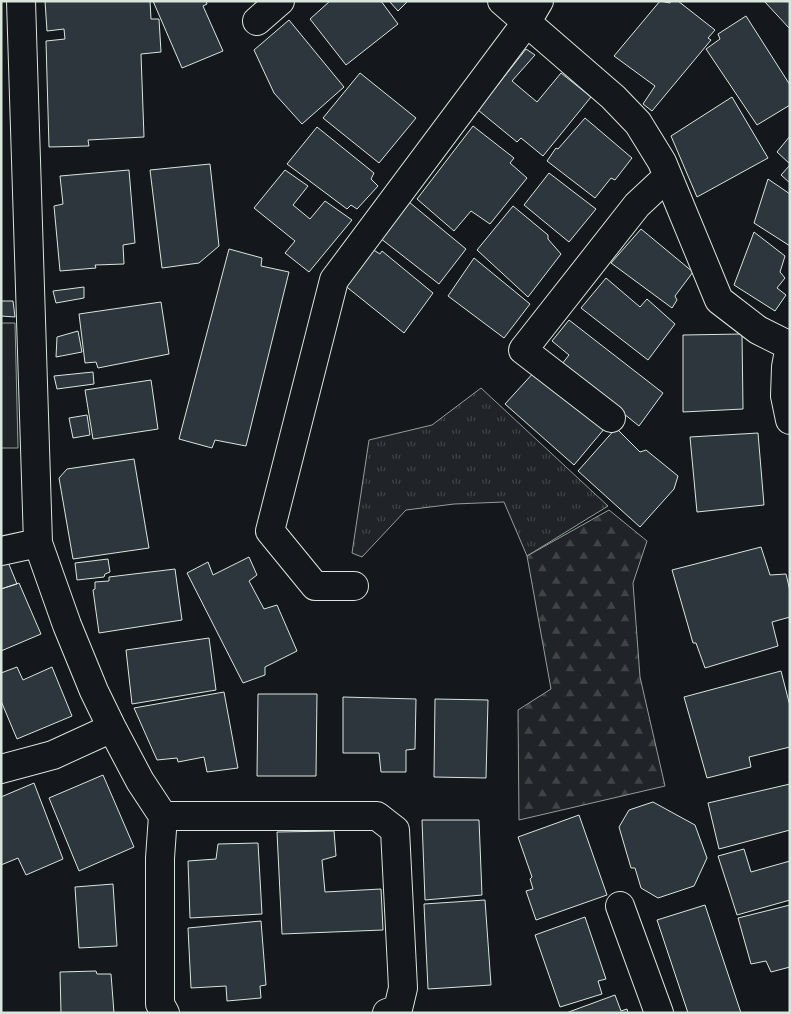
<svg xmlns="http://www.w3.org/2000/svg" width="791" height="1014" viewBox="0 0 791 1014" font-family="Cabin,sans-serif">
  <defs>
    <pattern id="grass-tufts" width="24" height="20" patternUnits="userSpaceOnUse" patternTransform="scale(1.25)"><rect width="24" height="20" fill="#202428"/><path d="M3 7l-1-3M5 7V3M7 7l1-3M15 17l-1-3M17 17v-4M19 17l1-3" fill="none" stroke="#404447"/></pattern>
    <pattern id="forest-firs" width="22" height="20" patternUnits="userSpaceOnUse" patternTransform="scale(1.25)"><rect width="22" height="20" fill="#202428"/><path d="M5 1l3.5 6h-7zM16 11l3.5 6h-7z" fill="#404447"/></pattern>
  </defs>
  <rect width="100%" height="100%" fill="#14181c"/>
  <path fill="url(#grass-tufts)" stroke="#939e99" d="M481,388L608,506L527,556L504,502L454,504L406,510L362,557L352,553L369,440L432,425Z"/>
  <path fill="url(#forest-firs)" stroke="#939e99" d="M609,510L647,541L633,583L640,677L665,786L519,820L518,710L551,689L527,556Z"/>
  <path fill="#202428" stroke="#939e99" d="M1,323H15L18,448H1Z"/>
  <path fill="#2c363c" stroke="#d8e6dc" d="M45,1H150L151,19H159L161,52L141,54L144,137L88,140L89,146L49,147L46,41L65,39L64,29L47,31Z
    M153,1H206L207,4L203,6L223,51L182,68Z
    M330,1H381L398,24L346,65L310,19Z
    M389,1H408L398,11Z
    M660,1L670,3L671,1H678L715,30L708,38L711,40L652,111L643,104L655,86L614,56Z
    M764,1H790V29Z
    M746,16L790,85V105L757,125L706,49L720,39L718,34Z
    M289,20L344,87L302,124L274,93L254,50Z
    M526,49L535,55L512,81L537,102L561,73L591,97L543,156L521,138L517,142L478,110Z
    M360,73L416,118L379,163L323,118Z
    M732,97L768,158L697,197L671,136Z
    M585,118L632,158L615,180L611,178L595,198L547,161L556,148L558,149Z
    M473,126L514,158L510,163L527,178L490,224L471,211L454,231L417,199Z
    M317,127L374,173L371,179L378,186L357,209L351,205L347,209L287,164Z
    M790,136V164L777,152Z
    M210,164L219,246L199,263L162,268L150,170Z
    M790,165V183L781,175Z
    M129,170L135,243L123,245L124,264L95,265L96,268L60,271L54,206L63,204L60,176Z
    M285,170L308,186L293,205L310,219L325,201L352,220L309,272L285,253L295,241L254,208Z
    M549,173L596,209L569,242L524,205Z
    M768,179L790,194V246L754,223Z
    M409,202L466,249L439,284L380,238Z
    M513,206L548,235V239L561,254L528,297L477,250Z
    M641,229L693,272L675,296L677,300L672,308L611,263Z
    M754,232L785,256L780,272L785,278L777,288L786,295L775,311L734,285Z
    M229,249L262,258L261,266L289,272L246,446L215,440L212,448L179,439Z
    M372,249L380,254L382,251L433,293L404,333L343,284Z
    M474,258L530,304L504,338L448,296Z
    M606,278L640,307L647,299L675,324L648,360L581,308Z
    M84,287V298L56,303L53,291Z
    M1,301H13L15,317L1,316Z
    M161,302L169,354L98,368L96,362L85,363L79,314Z
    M569,320L663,393L639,426L562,364L569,355L552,341Z
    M78,331L82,352L56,357L57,337Z
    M742,334L743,409L683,412V335Z
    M536,370L605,428L574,465L505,404Z
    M93,372L94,384L57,389L54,376Z
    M151,380L158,429L93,439L85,390Z
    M87,415L90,435L73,438L69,418Z
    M616,428L640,452L646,450L678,476L674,489L640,527L578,471Z
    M758,433L764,505L697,512L690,437Z
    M134,459L149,548L73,559L59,478L67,469Z
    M761,547L770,575L786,574L790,591V617L772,622L778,646L705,668L696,643H693L672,570Z
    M249,557L257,575L249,581L264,609L277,605L297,651L265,667V675L243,683L187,573L208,562L213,575Z
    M108,559L110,572L105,574L104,577L77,580L75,563Z
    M8,562L17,584L1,589V563Z
    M175,569L182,620L99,633L93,590L95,589V582L109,581V577Z
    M19,583L41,634L1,651V589Z
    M209,638L216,690L132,704L126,650Z
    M17,667L23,680L52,667L72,716L17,739L1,701V673Z
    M781,671L790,706V747L749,757L751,767L707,778L684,697Z
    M224,692L238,768L207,772L204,757L178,762L177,758L157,760L134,708Z
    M258,694H317L316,776H257Z
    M343,697L416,699L415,749L406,750V772H381L379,753H343Z
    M435,699L488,700L486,778L434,777Z
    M103,775L134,847L79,871L49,798Z
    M34,783L63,859L26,875L18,858L1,865V797Z
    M790,784V830L719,849L708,803Z
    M653,802L695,825L707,858L694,886L658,898L641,888L635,868H631L619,827L629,810Z
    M579,815L607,895L536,920L526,891L533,889L530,879L532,877L518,837Z
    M422,820H479L482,895L425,900Z
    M334,831L336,856L322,860L325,892L381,889L383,930L282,934L277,832Z
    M258,843L262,914L190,918L188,861L216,859L218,844Z
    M744,849L751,872L790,861V900L737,915L718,856Z
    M113,884L117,946L79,948L75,887Z
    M485,900L491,985L428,989L424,904Z
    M705,905L741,1013H688L657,920Z
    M790,905V967L771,972L766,961L751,964L738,918Z
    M585,917L606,979L598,981L602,994L560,1007L535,935Z
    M261,921L266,985L260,986L261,998L227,1001L226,986L191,988L188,928Z
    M96,971L97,974H111L114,1013H61L60,972Z
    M615,995L621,1011L627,1009L628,1013H566Z"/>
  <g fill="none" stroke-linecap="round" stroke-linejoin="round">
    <g stroke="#d8e6dc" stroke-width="30">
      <path id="street" d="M21,1L38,543L67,625L94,691L112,728L140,781L163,816L160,858V1004L165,1013
        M502,1L613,97L638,123L662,162L719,300L758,330L790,346
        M257,21L280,1
        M790,345L786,367L785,396L790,420
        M611,418L523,350L637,205L667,177
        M1,551L38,543
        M354,586H315L270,531L334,280L526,23L539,1
        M1,769L53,755L112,728
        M163,816H377L395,830L403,988L398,1009L387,1013
        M620,906L659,1013"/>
    </g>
    <use href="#street" stroke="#14181c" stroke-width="28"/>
  </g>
  <rect width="791" height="1014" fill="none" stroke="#d8e6dc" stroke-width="5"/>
</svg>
